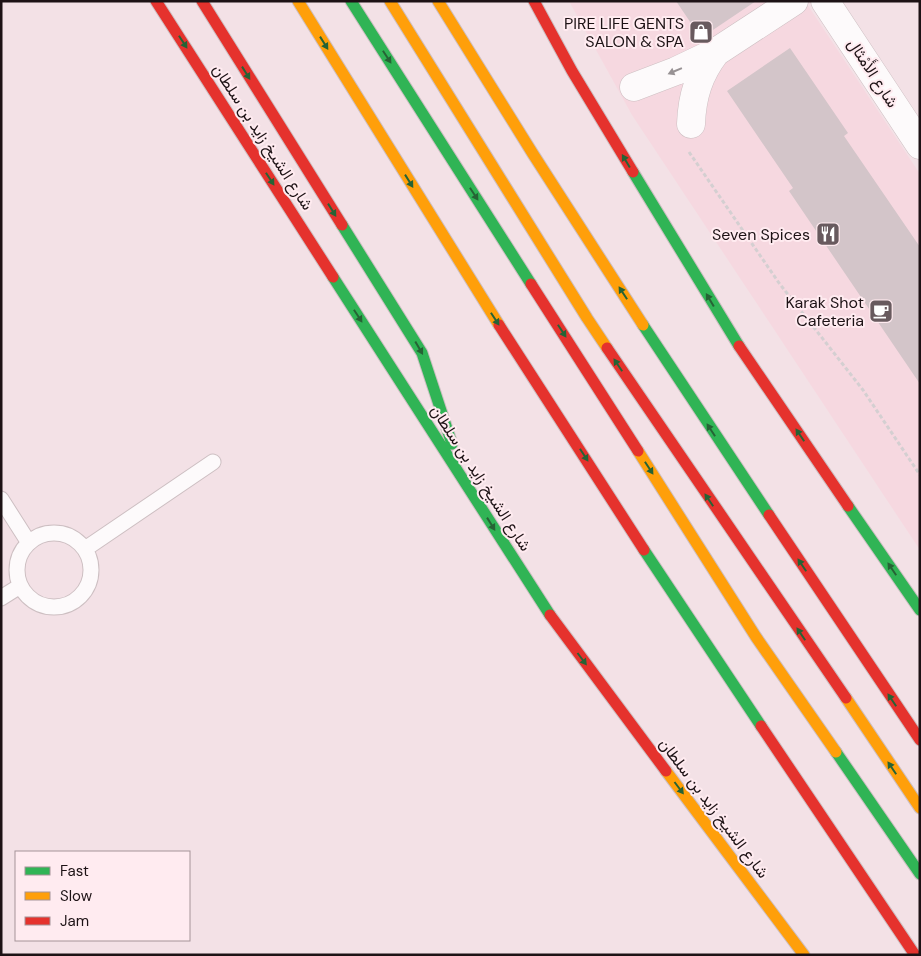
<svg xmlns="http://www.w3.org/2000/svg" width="921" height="956" viewBox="0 0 921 956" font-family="'DM Sans',Vazirmatn,sans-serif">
  <rect width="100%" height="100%" fill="#f3e1e6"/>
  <path fill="#f6d8e0" d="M569,1H805L920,174V550L632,115Z"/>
  <path fill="#d3c5c9" d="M676,1H756L701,38Z
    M790,48L848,133L844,136L920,247V384L789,191L793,188L727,91Z"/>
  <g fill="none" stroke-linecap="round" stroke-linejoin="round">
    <g stroke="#cdbfc2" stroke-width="17">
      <path id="lane" d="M1,499L29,543
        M17 570a37 37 0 1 1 74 0a37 37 0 1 1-74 0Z
        M85,549L213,462
        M1,598L20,586"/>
    </g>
    <g stroke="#cdbfc2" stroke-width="29">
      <path id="street" d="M825,1L920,145
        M634,87L676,71L716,52L794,1
        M691,124C692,96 699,74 716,52"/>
    </g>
    <g stroke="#cdbfc2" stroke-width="13">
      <path id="fast" d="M351,1L531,284
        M633,172L739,346
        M342,225L422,353L452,444
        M333,277L550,615
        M643,325L769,515
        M848,506L920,610
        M644,550L761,726
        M836,752L920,874"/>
    </g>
    <g stroke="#cdbfc2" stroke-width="13">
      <path id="slow" d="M298,1L499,325
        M390,1L587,318L607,348
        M438,1L533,154L643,325
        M638,451L756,637L836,752
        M846,698L920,808
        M666,771L804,955"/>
    </g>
    <g stroke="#cdbfc2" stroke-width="13">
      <path id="jam" d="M156,1L333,277
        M202,1L342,225
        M534,1L572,71L633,172
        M531,284L638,451
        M499,325L644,550
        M739,346L848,506
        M607,348L846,698
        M769,515L920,740
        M550,615L666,771
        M761,726L915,955"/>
    </g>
    <path stroke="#d4cfd1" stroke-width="3" stroke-dasharray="4 2.5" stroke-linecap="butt" d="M689,152L779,283L863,390L920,475"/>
    <use href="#lane" stroke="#fdfafb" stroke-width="15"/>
    <use href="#street" stroke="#fdfafb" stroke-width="28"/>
    <use href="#fast" stroke="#30b455" stroke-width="11"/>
    <use href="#slow" stroke="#ff9f0a" stroke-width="11"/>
    <use href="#jam" stroke="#e5322d" stroke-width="11"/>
  </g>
  <defs><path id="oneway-solid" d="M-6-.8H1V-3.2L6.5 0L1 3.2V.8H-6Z" transform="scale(1.25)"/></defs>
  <g fill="#266335">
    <use href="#oneway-solid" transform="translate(183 42) rotate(57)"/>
    <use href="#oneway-solid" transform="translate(324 43) rotate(58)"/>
    <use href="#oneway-solid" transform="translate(387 57) rotate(57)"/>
    <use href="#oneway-solid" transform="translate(246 73) rotate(58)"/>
    <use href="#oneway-solid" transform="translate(626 161) rotate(-121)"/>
    <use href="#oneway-solid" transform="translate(270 179) rotate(57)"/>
    <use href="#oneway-solid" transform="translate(409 181) rotate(58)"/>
    <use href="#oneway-solid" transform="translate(474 194) rotate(57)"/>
    <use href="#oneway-solid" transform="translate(332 210) rotate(58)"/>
    <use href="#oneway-solid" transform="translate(623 293) rotate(-123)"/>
    <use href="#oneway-solid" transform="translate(710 300) rotate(-121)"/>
    <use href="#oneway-solid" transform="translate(358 316) rotate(57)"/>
    <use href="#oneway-solid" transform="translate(495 319) rotate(57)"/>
    <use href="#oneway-solid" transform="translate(562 331) rotate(57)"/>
    <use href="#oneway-solid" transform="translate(419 348) rotate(60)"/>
    <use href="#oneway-solid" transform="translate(618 365) rotate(-124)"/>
    <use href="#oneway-solid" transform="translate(711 430) rotate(-123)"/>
    <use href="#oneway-solid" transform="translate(800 435) rotate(-124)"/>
    <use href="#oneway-solid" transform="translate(584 455) rotate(57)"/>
    <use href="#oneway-solid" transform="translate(649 468) rotate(57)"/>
    <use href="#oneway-solid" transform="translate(709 500) rotate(-124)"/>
    <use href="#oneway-solid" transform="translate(491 524) rotate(58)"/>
    <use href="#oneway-solid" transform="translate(802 565) rotate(-124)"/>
    <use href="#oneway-solid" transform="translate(892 569) rotate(-124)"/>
    <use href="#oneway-solid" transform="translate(801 634) rotate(-124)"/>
    <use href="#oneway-solid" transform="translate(582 659) rotate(53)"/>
    <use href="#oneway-solid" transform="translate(892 700) rotate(-124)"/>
    <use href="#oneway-solid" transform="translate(892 768) rotate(-124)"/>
    <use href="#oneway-solid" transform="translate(679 788) rotate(53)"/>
  </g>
  <use fill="#989294" href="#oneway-solid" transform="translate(675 71) rotate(157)"/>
  <defs>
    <g id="shop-square" transform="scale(1.25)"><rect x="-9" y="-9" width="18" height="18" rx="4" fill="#685a5e" stroke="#ffebf0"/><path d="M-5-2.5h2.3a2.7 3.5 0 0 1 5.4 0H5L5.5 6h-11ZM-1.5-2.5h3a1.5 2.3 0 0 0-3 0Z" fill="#fff"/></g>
    <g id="restaurant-square" transform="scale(1.25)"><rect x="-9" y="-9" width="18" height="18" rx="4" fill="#685a5e" stroke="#ffebf0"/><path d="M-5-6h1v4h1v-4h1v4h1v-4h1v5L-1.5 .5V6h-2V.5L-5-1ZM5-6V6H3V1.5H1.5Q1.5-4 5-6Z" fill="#fff"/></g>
    <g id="cafe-square" transform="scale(1.25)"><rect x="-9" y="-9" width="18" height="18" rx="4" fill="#685a5e" stroke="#ffebf0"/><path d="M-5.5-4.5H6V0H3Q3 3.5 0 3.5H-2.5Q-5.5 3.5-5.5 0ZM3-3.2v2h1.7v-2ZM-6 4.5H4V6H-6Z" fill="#fff"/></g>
  </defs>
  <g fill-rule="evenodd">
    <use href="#shop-square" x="701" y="32"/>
    <use href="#restaurant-square" x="828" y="234"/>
    <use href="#cafe-square" x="881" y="311"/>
  </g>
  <g text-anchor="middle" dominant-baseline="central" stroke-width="4" stroke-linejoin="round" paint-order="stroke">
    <g font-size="16" fill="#1d1215" stroke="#ffebf0" text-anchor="end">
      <text x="684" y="23">PIRE LIFE GENTS<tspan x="684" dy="18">SALON &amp; SPA</tspan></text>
      <text x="810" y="234">Seven Spices</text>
      <text x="864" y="302">Karak Shot<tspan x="864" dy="18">Cafeteria</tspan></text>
    </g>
    <g font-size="16" fill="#1d1215" stroke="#ffebf0">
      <text transform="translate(873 73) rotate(57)">شارع الأَمْثال</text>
      <text transform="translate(263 137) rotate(57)">شارع الشيخ زايد بن سلطان</text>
      <text transform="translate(481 478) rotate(57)">شارع الشيخ زايد بن سلطان</text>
      <text transform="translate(714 808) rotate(53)">شارع الشيخ زايد بن سلطان</text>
    </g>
  </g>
  <rect width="921" height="956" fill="none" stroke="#1d1215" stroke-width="5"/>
  <rect x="15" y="851" width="175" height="90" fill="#ffebf0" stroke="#a59498"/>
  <rect x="25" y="867" width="25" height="8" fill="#30b455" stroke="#a59498"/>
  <text x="60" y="876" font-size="15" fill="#1d1215">Fast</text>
  <rect x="25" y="892" width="25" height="8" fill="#ff9f0a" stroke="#a59498"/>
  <text x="60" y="901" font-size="15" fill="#1d1215">Slow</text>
  <rect x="25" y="917" width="25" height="8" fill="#e5322d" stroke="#a59498"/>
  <text x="60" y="926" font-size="15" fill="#1d1215">Jam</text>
</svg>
